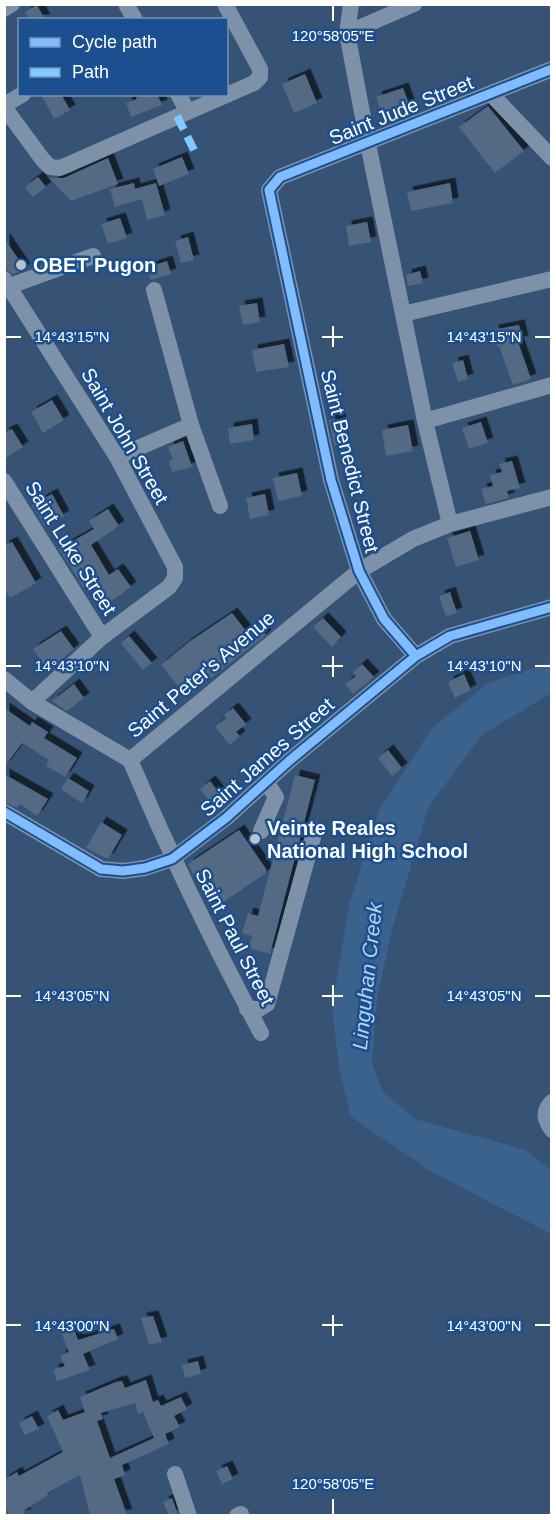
<svg xmlns="http://www.w3.org/2000/svg" width="556" height="1520" viewBox="0 0 556 1520" font-family="Arial,sans-serif">
  <defs>
    <filter id="shadow"><feDropShadow dx="5.5" dy="-5.5" stdDeviation="0" flood-color="#0009"/></filter>
  </defs>
  <rect width="100%" height="100%" fill="#365274"/>
  <path fill="#3b618d" d="M551,662V693L482,735L428,808L392,930L377,999L372,1063L383,1092L415,1119L526,1150L551,1170V1234L432,1172L351,1117L339,1068L332,1007L349,905L379,810L432,728L487,684Z"/>
  <path fill="#526984" fill-rule="evenodd" filter="url(#shadow)" d="M37,5L45,20H30L25,12Z
    M305,74L317,103L294,113L282,84Z
    M403,88L410,107L383,117L376,97Z
    M41,94H61L70,110L54,119Z
    M135,94H157L162,105L131,117L126,103L137,99Z
    M488,106L524,151L495,173L459,127Z
    M182,157L189,174L159,186L153,169Z
    M108,158L118,184L71,201L49,178H64Z
    M38,177L46,187L33,197L25,187Z
    M134,183L135,189L156,183L165,215L147,220L142,199L115,207L110,189Z
    M450,183L453,203L411,211L407,192Z
    M120,218L127,238L108,244L101,224Z
    M367,222L371,242L349,246L346,226Z
    M188,237L194,260L181,263L175,241Z
    M4,238L25,269L13,274L4,269Z
    M167,261L171,274L151,280L146,268Z
    M420,271L423,283L408,286L406,275Z
    M257,303L260,322L243,325L239,306Z
    M519,325L523,341L518,342L531,379L513,385L499,346L497,347L493,330Z
    M284,344L289,367L256,372L252,350Z
    M463,360L468,379L458,382L452,363Z
    M52,400L64,420L43,433L31,412Z
    M340,419L344,444L334,445L329,420Z
    M481,422L488,443L469,449L462,428Z
    M252,424L254,440L230,444L228,428Z
    M408,425L413,451L386,456L382,430Z
    M12,429L23,447L4,459V433Z
    M183,441L192,467L172,472L169,461L173,460L168,447Z
    M512,461L520,488L507,491L509,498L486,504L481,489L493,486L490,475L502,472L499,464Z
    M297,473L302,496L278,501L273,478Z
    M52,494L64,516L45,526L32,505Z
    M265,494L269,515L250,519L246,498Z
    M108,509L119,526L91,545L109,575L118,569L131,587L110,602L95,582L84,588L59,549L94,529L89,521Z
    M470,531L479,560L456,567L447,538Z
    M12,542L36,583L10,598L4,588V546Z
    M450,592L457,613L446,616L439,596Z
    M232,613L246,631L255,623L266,635L187,697L161,665L189,642Z
    M323,618L341,637L332,647L313,627Z
    M61,631L74,649L48,671L33,649Z
    M129,636L152,663L143,670L121,643Z
    M362,664L374,677L353,694L345,684L356,676L353,672Z
    M464,674L471,690L455,698L448,682Z
    M74,684L84,698L67,711L52,701Z
    M4,708L30,726L32,722L48,732L44,738L77,758L65,777L46,766L49,760L22,743L4,767Z
    M233,708L246,724L236,732L240,736L230,745L215,727L226,718L224,715Z
    M388,750L402,768L392,776L378,758Z
    M4,774L48,799L37,816L20,804L18,808L4,802Z
    M295,775L315,780L270,954L249,948L252,936L242,933L248,913L258,916Z
    M68,778L89,791L82,803L61,789Z
    M210,781L227,803L217,811L200,789Z
    M101,822L122,835L108,859L86,848Z
    M239,830L266,869V873L212,910L188,864Z
    M153,1316L162,1342L149,1345L141,1318Z
    M73,1327L78,1340L114,1329L118,1339L83,1354L90,1370L57,1381L53,1370L65,1366L60,1356L69,1352L61,1332Z
    M198,1361L201,1374L185,1378L182,1365Z
    M146,1380L153,1402L158,1400L161,1406L181,1397L187,1409L174,1416L180,1427L165,1434L169,1444L122,1465L125,1475L114,1479L127,1515H90L80,1475L47,1493L48,1495L23,1511L26,1515H10L4,1507V1480L17,1472L19,1476L63,1452L47,1416L58,1410L63,1420L85,1412L80,1397L116,1382L122,1381L125,1388ZM135,1403L138,1414L143,1412L154,1438L110,1458L97,1421L103,1419L101,1413Z
    M32,1416L39,1429L25,1435L19,1423Z
    M227,1466L233,1479L222,1484L216,1471Z
    M172,1498L178,1515H169L163,1502Z"/>
  <g fill="none" stroke-linecap="round" stroke-linejoin="round">
    <path stroke="#7d92a8" stroke-width="16" d="M126,4L135,20
      M351,4L347,33L368,144L425,421L450,524
      M4,9L12,4
      M347,33L414,4
      M178,94L188,112
      M491,94L552,158
      M4,105L23,94
      M4,107L43,160L50,167L60,168L254,83L260,77V69L225,4
      M4,279L117,457L175,567V578L169,587L102,637L32,702
      M4,288L93,256
      M154,290L191,425L220,506
      M403,314L552,279
      M425,421L552,385
      M117,457L191,425
      M4,481L102,637
      M416,656L384,619L359,571L331,480L269,190L280,177L552,69
      M4,679L32,702L130,760
      M130,760L359,571L413,539L450,524L552,497
      M130,760C170,854 213,944 261,1033
      M4,812L101,869L123,871L145,868L172,859L226,818L289,761L416,656L450,636L552,607
      M261,831L276,797L267,783
      M247,1009H259L267,1004L315,830
      M552,1102C542,1112 545,1120 552,1130
      M175,1474L189,1516
      M237,1516L241,1514"/>
    <path stroke="#80caff" stroke-width="8" stroke-dasharray="15 8" stroke-linecap="butt" d="M177,116L197,156"/>
    <g stroke="#1b4f8f" stroke-width="13">
      <path id="cycleway" d="M416,656L384,619L359,571L331,480L269,190L280,177L552,69
        M4,812L101,869L123,871L145,868L172,859L226,818L289,761L416,656L450,636L552,607"/>
    </g>
    <use href="#cycleway" stroke="#80bcff" stroke-width="9"/>
  </g>
  <path fill="none" stroke="#fff" stroke-width="2" d="M333,6V21M333,326V347M6,337H21M322,337H343M535,337H550M333,656V677M6,666H21M322,666H343M535,666H550M333,985V1006M6,996H21M322,996H343M535,996H550M333,1315V1336M6,1325H21M322,1325H343M535,1325H550M333,1499V1514"/>
  <g fill="#b9c2ce" stroke="#1b4f8f" stroke-width="2">
    <circle cx="21" cy="265" r="6"/>
    <circle cx="255" cy="839" r="6"/>
  </g>
  <g text-anchor="middle" dominant-baseline="central" stroke-width="5" stroke-linejoin="round" paint-order="stroke">
    <g font-size="20" fill="#fff" stroke="#1b4f8f">
      <text transform="translate(401 110) rotate(-22)">Saint Jude Street</text>
      <text transform="translate(125 436) rotate(60)">Saint John Street</text>
      <text transform="translate(350 461) rotate(76)">Saint Benedict Street</text>
      <text transform="translate(71 548) rotate(58)">Saint Luke Street</text>
      <text transform="translate(201 674) rotate(-40)">Saint Peter's Avenue</text>
      <text transform="translate(267 757) rotate(-41)">Saint James Street</text>
      <text transform="translate(235 937) rotate(63)">Saint Paul Street</text>
    </g>
    <g font-size="20" font-weight="bold" fill="#fff" stroke="#1b4f8f" text-anchor="start">
      <text x="33" y="265">OBET Pugon</text>
      <text x="267" y="828">Veinte Reales<tspan x="267" dy="23">National High School</tspan></text>
    </g>
    <g font-size="21" font-style="italic" fill="#b5d3f5" stroke="#1b4f8f">
      <text transform="translate(367 976) rotate(-84)">Linguhan Creek</text>
    </g>
  </g>
  <g font-size="15" text-anchor="middle" fill="#fff" stroke="#1b4f8f" stroke-width="5" stroke-linejoin="round" paint-order="stroke">
    <text x="333" y="41">120°58'05"E</text>
    <text x="72" y="342">14°43'15"N</text>
    <text x="484" y="342">14°43'15"N</text>
    <text x="72" y="671">14°43'10"N</text>
    <text x="484" y="671">14°43'10"N</text>
    <text x="72" y="1001">14°43'05"N</text>
    <text x="484" y="1001">14°43'05"N</text>
    <text x="72" y="1331">14°43'00"N</text>
    <text x="484" y="1331">14°43'00"N</text>
    <text x="333" y="1489">120°58'05"E</text>
  </g>
  <rect width="556" height="1520" fill="none" stroke="#ffffff" stroke-width="12"/>
  <rect x="18" y="18" width="210" height="78" fill="#1b4f8f" stroke="#7695bc" stroke-width="1.5"/>
  <rect x="30" y="38" width="30" height="9" fill="#80bcff" stroke="#7695bc" stroke-width="1.5"/>
  <text x="72" y="48" font-size="18" fill="#ffffff">Cycle path</text>
  <rect x="30" y="68" width="30" height="9" fill="#80caff" stroke="#7695bc" stroke-width="1.5"/>
  <text x="72" y="78" font-size="18" fill="#ffffff">Path</text>
</svg>
